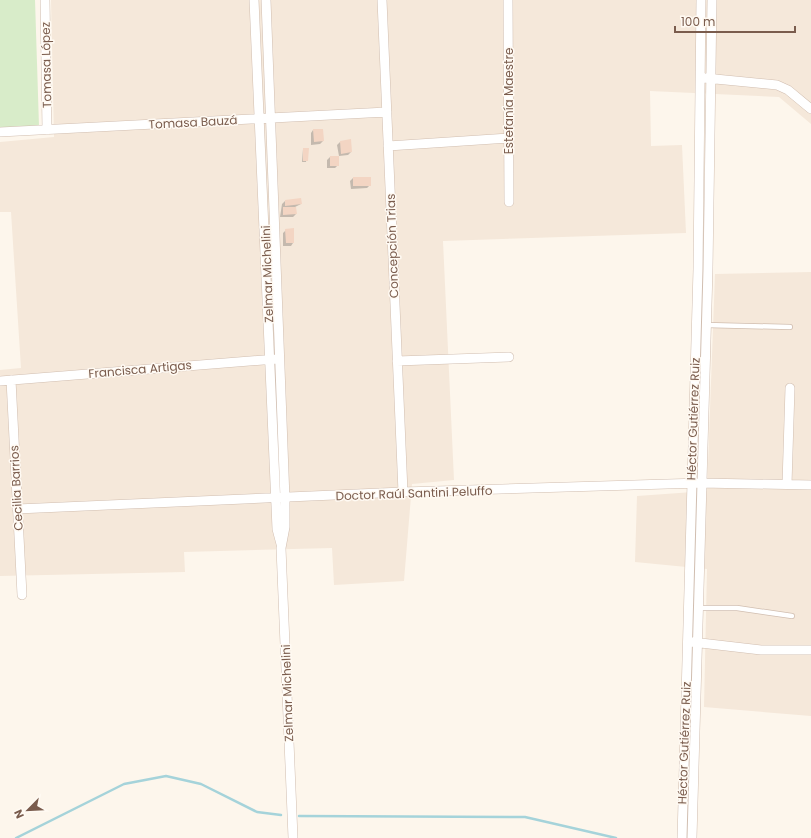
<svg xmlns="http://www.w3.org/2000/svg" width="811" height="838" viewBox="0 0 811 838" font-family="Poppins,sans-serif">
  <rect width="100%" height="100%" fill="#fdf6ec"/>
  <path fill="#f5e8da" d="M51,0H811V124L779,97L650,91L651,146L682,145L686,233L443,241L454,480L412,484L404,581L334,585L332,548L184,552L185,572L0,576V370L21,368L11,212H0V142L54,137Z
    M811,272V716L704,707L707,569L635,562L637,496L707,491L715,274Z"/>
  <path fill="#d8ecc9" d="M0,0H35L39,126L0,128Z"/>
  <path fill="#0003" d="M313,130L323,141L320,144L311,145V133Z
    M340,142L351,152L348,155L339,156L337,145Z
    M303,149H308L306,162H302Z
    M330,157H338V165L335,168H327V160Z
    M353,178L370,185L367,188L351,189L350,181Z
    M285,201L301,204L295,207L296,214L293,217H280L282,204Z
    M286,230L293,243L291,246H283V233Z"/>
  <g fill="none" stroke-linecap="round" stroke-linejoin="round">
    <path stroke="#a5d3da" stroke-width="2.5" d="M299,816L525,817L616,838
      M16,838L124,784L166,776L201,784L257,812L281,815"/>
  </g>
  <path fill="#f3d5c3" d="M313,129H323L324,141L314,142Z
    M351,139L352,152L341,154L340,141Z
    M303,148H309L308,161H303Z
    M330,156H339V166H330Z
    M353,177H371V186H353Z
    M301,198L302,204L285,206V200Z
    M283,207H296L297,214L283,215Z
    M294,228V243H286L285,229Z"/>
  <g fill="none" stroke-linecap="round" stroke-linejoin="round">
    <g stroke="#d1beb0" stroke-width="6">
      <path id="lane" d="M706,325L790,327
        M698,608H737L792,616"/>
    </g>
    <g stroke="#d1beb0" stroke-width="10">
      <path id="street" d="M45,0L47,130
        M254,0L277,529L281,544
        M266,0L285,499V527L281,548L293,838
        M382,0L403,492
        M508,0L509,202
        M705,78L777,85L788,90L811,109
        M0,132L387,112
        M388,146L509,138
        M397,361L509,357
        M11,380L22,595
        M0,381L276,359
        M787,484L790,388
        M17,509L403,492L701,483L811,485
        M692,642L761,650H811
        M682,838L698,269L701,0
        M692,838L708,269L712,0"/>
    </g>
    <use href="#lane" stroke="#fff" stroke-width="4.5"/>
    <use href="#street" stroke="#fff" stroke-width="9"/>
  </g>
  <g text-anchor="middle" dominant-baseline="central" stroke-width="3" stroke-linejoin="round" paint-order="stroke">
    <g font-size="12" fill="#7a5c4d" stroke="#fffaf3">
      <text transform="translate(46 65) rotate(-91)">Tomasa López</text>
      <text transform="translate(508 101) rotate(-90)">Estefanía Maestre</text>
      <text transform="translate(193 122) rotate(-3)">Tomasa Bauzá</text>
      <text transform="translate(392 246) rotate(-92)">Concepción Trias</text>
      <text transform="translate(267 274) rotate(-92)">Zelmar Michelini</text>
      <text transform="translate(140 369) rotate(-5)">Francisca Artigas</text>
      <text transform="translate(693 419) rotate(-88)">Héctor Gutiérrez Ruiz</text>
      <text transform="translate(16 488) rotate(-93)">Cecilia Barrios</text>
      <text transform="translate(414 493) rotate(-2)">Doctor Raúl Santini Peluffo</text>
      <text transform="translate(287 693) rotate(-92)">Zelmar Michelini</text>
      <text transform="translate(684 743) rotate(-88)">Héctor Gutiérrez Ruiz</text>
    </g>
  </g>
  <g transform="translate(28 810) rotate(246)" stroke="#fffaf3" stroke-width="3" paint-order="stroke">
  <path d="M0-3L7 15L0 10L-7 15Z" fill="#7a5c4d"/>
  <text y="-6" font-size="11" font-weight="bold" text-anchor="middle" fill="#7a5c4d">N</text>
  </g>
  <path d="M675 26v6h120v-6" fill="none" stroke="#7a5c4d" stroke-width="2"/>
  <text x="681" y="26" font-size="12" fill="#7a5c4d" stroke="#fffaf3" stroke-width="3" paint-order="stroke">100 m</text>
</svg>
